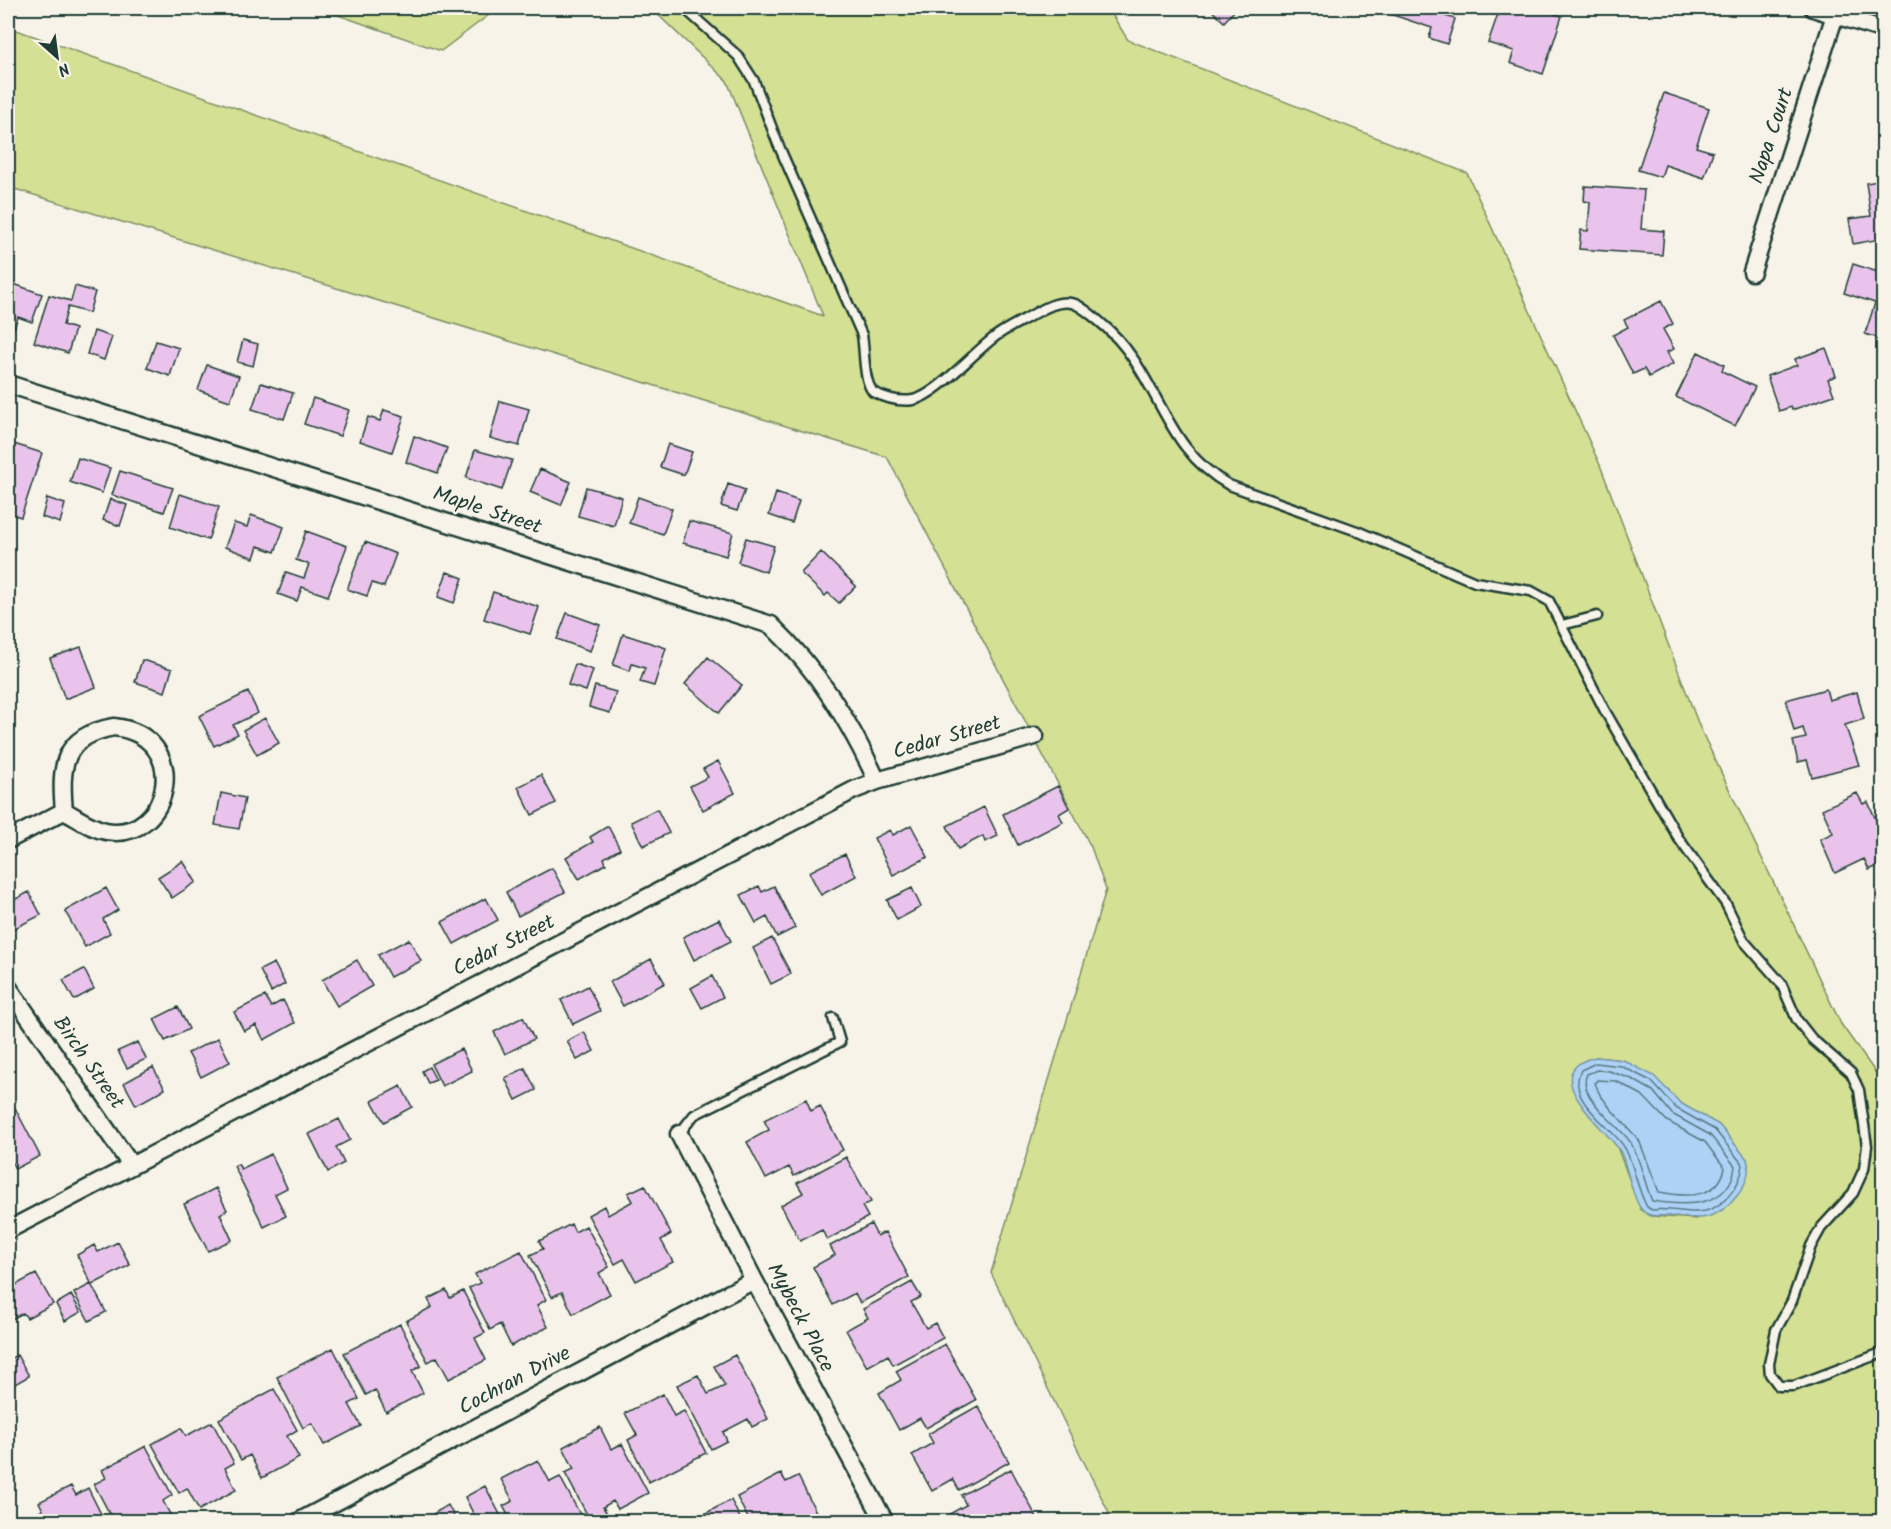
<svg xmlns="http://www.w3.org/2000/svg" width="1891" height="1529" viewBox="0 0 1891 1529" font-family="Kalam,sans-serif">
  <rect width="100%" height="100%" fill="#f7f3e8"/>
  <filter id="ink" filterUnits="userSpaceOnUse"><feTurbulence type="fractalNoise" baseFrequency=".0167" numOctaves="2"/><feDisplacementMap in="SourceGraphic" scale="12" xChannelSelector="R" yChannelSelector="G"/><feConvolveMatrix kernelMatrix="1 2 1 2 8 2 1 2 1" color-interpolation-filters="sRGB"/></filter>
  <g filter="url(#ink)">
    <path fill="#d4e093" stroke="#7a8e64" stroke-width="1.5" fill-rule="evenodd" d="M318,8H498L441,51Z
      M651,8H1108L1128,40L1467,173L1600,465L1700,728L1841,1024L1883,1083V1521H1113L991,1273L1106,890L1091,847L887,457L8,187V27L823,316L727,81ZM1596,1057L1623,1060L1669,1091L1680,1103L1719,1125L1747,1159L1696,1219L1651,1216L1641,1210L1616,1144Z"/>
    <path fill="#add2f6" stroke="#7496a8" stroke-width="1.5" d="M1596,1057L1623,1060L1654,1076L1680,1103L1719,1125L1747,1159C1754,1183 1729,1211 1707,1217C1695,1220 1682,1216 1670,1216C1662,1215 1651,1218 1644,1212C1633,1203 1628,1168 1621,1153C1611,1132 1530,1072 1596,1057Z"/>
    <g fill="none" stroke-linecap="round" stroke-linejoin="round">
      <path stroke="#587982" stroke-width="1.5" d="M1596,1063L1621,1066L1651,1081L1676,1108L1715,1130L1743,1165C1740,1188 1720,1213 1695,1212C1681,1212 1667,1208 1652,1210L1647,1207C1637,1189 1635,1168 1626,1150C1614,1126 1565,1103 1581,1070Z
        M1609,1071L1632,1079L1653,1091L1672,1114L1710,1135L1735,1166C1730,1209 1684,1206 1652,1201C1644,1182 1641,1161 1631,1143C1620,1125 1576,1098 1587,1074L1597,1070Z
        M1597,1080L1616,1081L1642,1095L1667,1121L1705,1142L1725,1168C1718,1200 1684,1197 1659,1192L1639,1140L1610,1108L1599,1093L1595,1083Z"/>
    </g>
    <path fill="#e9c3ec" stroke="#1f3d34" stroke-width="1.5" d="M1209,8H1237L1224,22Z
      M1385,8H1444L1442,15L1455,19L1447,44L1429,38L1432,28L1384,12Z
      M1500,8H1536L1562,16L1543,74L1510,63L1514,51L1488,43Z
      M1664,93L1709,108L1696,147L1713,152L1704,178L1665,165L1661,177L1638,170Z
      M1884,180V230H1879L1881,239L1853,244L1849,219L1871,216L1866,183Z
      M1585,186L1644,190L1641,229L1664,231L1662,255L1579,249L1581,230L1588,231L1590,202L1584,201Z
      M1853,264L1884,274V340L1865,334L1875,303L1844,293Z
      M8,282L42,294L32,322L18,317L13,331L8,329Z
      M75,286L95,292L89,313L68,307L63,325L75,329L68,353L34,342L49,295L71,301Z
      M1661,301L1673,324L1663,329L1674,349L1667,352L1673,364L1649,377L1644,369L1633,374L1613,335L1628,327L1624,320Z
      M94,331L112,337L104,360L87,354Z
      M243,340L258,344L253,366L237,362Z
      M156,341L179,348L170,376L147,368Z
      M1826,348L1836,376L1828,379L1834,395L1792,410L1791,407L1779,411L1767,376L1797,365L1795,359Z
      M1698,352L1724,365L1722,371L1755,387L1735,426L1676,397Z
      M207,365L239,376L230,401L198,390Z
      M261,383L293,393L284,419L252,409Z
      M313,398L349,410L340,436L304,424Z
      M500,401L529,409L519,446L490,438Z
      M384,410L404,416L392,452L360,441L368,417L380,421Z
      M414,436L447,448L438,473L406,462Z
      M11,443L42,453L21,517L8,513L10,472L8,471V453Z
      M668,444L692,452L684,475L660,467Z
      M475,450L512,460L502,490L466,478Z
      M78,458L110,468L102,493L70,482Z
      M540,469L571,482L561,505L530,492Z
      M120,471L173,488L164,512L112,495Z
      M728,484L745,490L737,511L721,506Z
      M586,487L622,497L614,526L578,516Z
      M776,493L799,501L792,523L769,515Z
      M180,494L219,507L208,540L170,527Z
      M638,497L672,509L663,534L629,523Z
      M47,498L65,504L60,523L42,517Z
      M110,499L127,505L120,526L103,520Z
      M251,515L284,527L275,552L258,546L254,558L225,547L234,523L247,527Z
      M689,521L733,533L726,556L683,543Z
      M306,531L347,546L328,596L302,587L297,601L278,594L286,572L304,578L309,564L296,560Z
      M746,538L774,546L766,572L738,562Z
      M365,542L396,554L384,587L372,583L367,596L347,589Z
      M821,552L856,586L839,603L828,593L825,596L801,573Z
      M447,572L463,578L454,603L438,597Z
      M493,592L539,607L530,634L484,619Z
      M567,613L600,625L590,651L557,639Z
      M623,634L666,648L654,686L640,682L645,668L632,664L630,671L613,665Z
      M81,647L96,687L65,699L50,658Z
      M708,657L742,685L719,713L685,684Z
      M142,660L172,669L165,692L135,682Z
      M575,664L593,670L586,691L568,685Z
      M595,686L616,692L610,713L589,707Z
      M1826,689L1829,700L1857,692L1864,719L1845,725L1859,765L1812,777L1807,760L1798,762L1793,741L1806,738L1803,728L1794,731L1786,700Z
      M248,692L258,713L233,725L238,734L214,746L199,716Z
      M265,718L279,743L257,755L243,730Z
      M718,761L735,793L703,810L690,786L708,777L703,769Z
      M541,775L556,803L532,815L518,787Z
      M1058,786L1069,808L1059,814L1063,822L1018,845L1003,814Z
      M221,793L245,798L239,829L215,825Z
      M1857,793L1863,804L1868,802L1877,822L1884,819V863L1869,870L1864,859L1835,873L1820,839L1833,833L1822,809Z
      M984,807L998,836L985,842L983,836L958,849L947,826Z
      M657,809L669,833L643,846L631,822Z
      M911,825L928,857L893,875L874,838L890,830L893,835Z
      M608,826L620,849L604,858L606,864L579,879L566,857L593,842L590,837Z
      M845,854L856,876L821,895L809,872Z
      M183,861L196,882L172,898L158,877Z
      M552,868L565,892L518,916L506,892Z
      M759,886L762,892L774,886L795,928L777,937L767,917L756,923L741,895Z
      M106,888L118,910L103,919L110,933L85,947L65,911Z
      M912,888L921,907L897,920L887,900Z
      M29,892L41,915L13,929L8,918V903Z
      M486,898L498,920L454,944L442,922Z
      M719,919L731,941L694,960L683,937Z
      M772,938L791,974L771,984L753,948Z
      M409,939L421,961L390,977L378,955Z
      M651,959L665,983L623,1006L610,982Z
      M357,960L372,986L337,1006L322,980Z
      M274,963L285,984L271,992L260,970Z
      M84,969L94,989L74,1000L63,980Z
      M712,976L723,997L702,1008L691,988Z
      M588,986L600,1011L573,1024L561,1000Z
      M265,996L271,1007L283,1000L295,1023L264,1040L256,1025L244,1031L234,1012Z
      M178,1007L189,1029L165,1041L154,1019Z
      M523,1017L534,1039L505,1054L494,1032Z
      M584,1032L594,1051L577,1060L567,1041Z
      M218,1038L230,1062L201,1077L188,1053Z
      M138,1042L146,1059L127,1068L118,1051Z
      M461,1049L472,1071L442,1086L431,1064Z
      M153,1067L165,1089L136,1105L124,1083Z
      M429,1067L436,1080L428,1083L422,1071Z
      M525,1068L536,1090L516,1100L505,1078Z
      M401,1086L412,1107L384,1122L372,1101Z
      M806,1099L811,1111L820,1106L843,1150L794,1176L789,1167L766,1179L747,1142L769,1130L764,1120Z
      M15,1108L40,1156L15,1169L8,1154V1112Z
      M339,1119L350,1140L336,1147L344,1163L328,1172L309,1134Z
      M271,1154L287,1188L275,1194L286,1216L264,1227L234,1166L238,1164L241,1169Z
      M846,1157L871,1202L862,1206L868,1217L827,1240L822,1230L800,1241L781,1205L803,1193L797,1183Z
      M645,1185L671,1234L661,1240L673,1262L636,1281L624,1259L615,1264L588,1215L604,1206L608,1215L633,1201L628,1193Z
      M216,1188L227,1210L220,1214L232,1240L208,1251L184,1204Z
      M571,1224L575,1232L586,1226L609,1267L599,1273L610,1294L573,1314L562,1292L552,1297L530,1255L543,1249L539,1241Z
      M871,1224L877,1236L885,1232L909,1277L860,1303L855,1293L833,1305L813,1267L835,1255L830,1246Z
      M118,1242L130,1265L92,1285L77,1255L94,1245L98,1252Z
      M521,1251L546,1300L537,1305L548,1327L511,1346L500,1324L490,1330L469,1288L480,1283L475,1274Z
      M36,1274L53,1304L27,1318L23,1313L12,1319L8,1311V1289Z
      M912,1282L921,1297L911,1302L926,1328L935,1323L943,1338L893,1365L888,1355L867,1367L846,1330L868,1318L863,1309Z
      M91,1284L106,1312L89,1321L74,1293Z
      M446,1290L450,1298L463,1291L485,1333L475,1338L486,1360L449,1379L437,1357L428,1362L406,1321L432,1307L428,1299Z
      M71,1295L81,1312L65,1321L56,1304Z
      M400,1324L421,1366L412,1371L423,1393L386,1412L375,1390L366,1395L344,1353Z
      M945,1344L976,1400L926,1428L920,1418L899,1430L879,1393L901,1380L896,1371Z
      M333,1348L359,1399L349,1404L361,1426L324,1445L312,1423L303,1428L277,1377Z
      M17,1355L29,1376L8,1388V1360Z
      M735,1355L768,1419L752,1427L748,1419L723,1432L727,1441L711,1449L677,1385L698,1375L708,1394L725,1386L714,1366Z
      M274,1389L297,1430L287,1436L299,1458L262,1478L250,1455L241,1460L219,1419Z
      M663,1394L674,1416L684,1411L706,1453L649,1482L628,1440L637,1435L625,1413Z
      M978,1406L1009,1462L959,1490L953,1479L932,1491L912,1455L933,1443L928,1434Z
      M212,1422L234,1463L225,1468L236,1490L199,1510L187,1488L179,1493L152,1444L181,1428L186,1436Z
      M600,1427L611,1449L622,1444L648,1493L618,1509L613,1501L603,1507L608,1515L591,1522L565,1473L574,1469L563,1447Z
      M146,1446L172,1495L163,1501L174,1522H114L94,1484L106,1478L102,1470Z
      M538,1460L550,1482L560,1477L582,1518L575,1522H512L503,1506L513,1501L501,1479Z
      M1011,1469L1039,1522H946L944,1517L966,1505L961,1495Z
      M781,1474L786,1482L798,1476L819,1518L812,1522H750L737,1497Z
      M71,1486L76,1495L88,1488L105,1522H34L32,1516L43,1510L39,1502Z
      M485,1486L504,1522H466L475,1517L465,1497Z
      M731,1500L742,1522H689Z
      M448,1505L457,1522H431L428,1517Z"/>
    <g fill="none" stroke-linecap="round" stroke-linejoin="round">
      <g stroke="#1f3d34" stroke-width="13">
        <path id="lane" d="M684,8L738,56L754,81L778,144L862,335C865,352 863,380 873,392C885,398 900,402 913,400C936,396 975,351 996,336C1007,328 1020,322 1032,315C1045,308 1059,299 1075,304C1084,308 1093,316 1101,323C1160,371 1160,447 1229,485L1357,531L1475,582L1531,591L1549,601L1605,711L1679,839L1726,904L1744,941L1781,983L1797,1020L1812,1039L1851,1073L1859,1090L1867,1146L1864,1169L1853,1193L1821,1228L1811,1246L1792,1301L1776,1330L1769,1364L1770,1374L1779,1386H1794L1884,1352
          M1562,625L1597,616
          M679,1134L694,1115L840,1042L833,1018"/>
      </g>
      <g stroke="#1f3d34" stroke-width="21">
        <path id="street" d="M1813,8L1884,30
          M1752,272L1835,15
          M8,384L771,625C818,670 850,722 877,781
          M114,727C194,736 170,843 106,831C90,828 78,818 64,811C60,766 62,736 114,727Z
          M8,840L64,811
          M8,987L131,1165
          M679,1134L754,1280L885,1522
          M8,1230L854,790L877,781L1035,736
          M298,1522L754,1280"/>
      </g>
      <use href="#lane" stroke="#f7f3e8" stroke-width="8"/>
      <use href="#street" stroke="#f7f3e8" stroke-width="16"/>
    </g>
  </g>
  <g text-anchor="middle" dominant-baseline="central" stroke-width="5" stroke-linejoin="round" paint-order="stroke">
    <g font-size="21" fill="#1f3d34" stroke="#f7f3e8">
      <text transform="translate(1772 136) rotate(-72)">Napa Court</text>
      <text transform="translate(487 511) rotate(18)">Maple Street</text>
      <text transform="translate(947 738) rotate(-16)">Cedar Street</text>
      <text transform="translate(504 946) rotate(-27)">Cedar Street</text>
      <text transform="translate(88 1063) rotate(55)">Birch Street</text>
      <text transform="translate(800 1318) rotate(62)">Mybeck Place</text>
      <text transform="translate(515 1381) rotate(-28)">Cochran Drive</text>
    </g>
  </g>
  <rect width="1891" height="1529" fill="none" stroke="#f7f3e8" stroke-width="30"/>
  <rect x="15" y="15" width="1861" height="1499" fill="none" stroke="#1f3d34" stroke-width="2" filter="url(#ink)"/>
  <g transform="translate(57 57) rotate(152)" stroke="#f7f3e8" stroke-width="4.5" paint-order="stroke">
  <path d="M0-4.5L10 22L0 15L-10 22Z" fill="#1f3d34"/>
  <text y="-9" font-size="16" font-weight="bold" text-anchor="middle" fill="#1f3d34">N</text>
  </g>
</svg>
